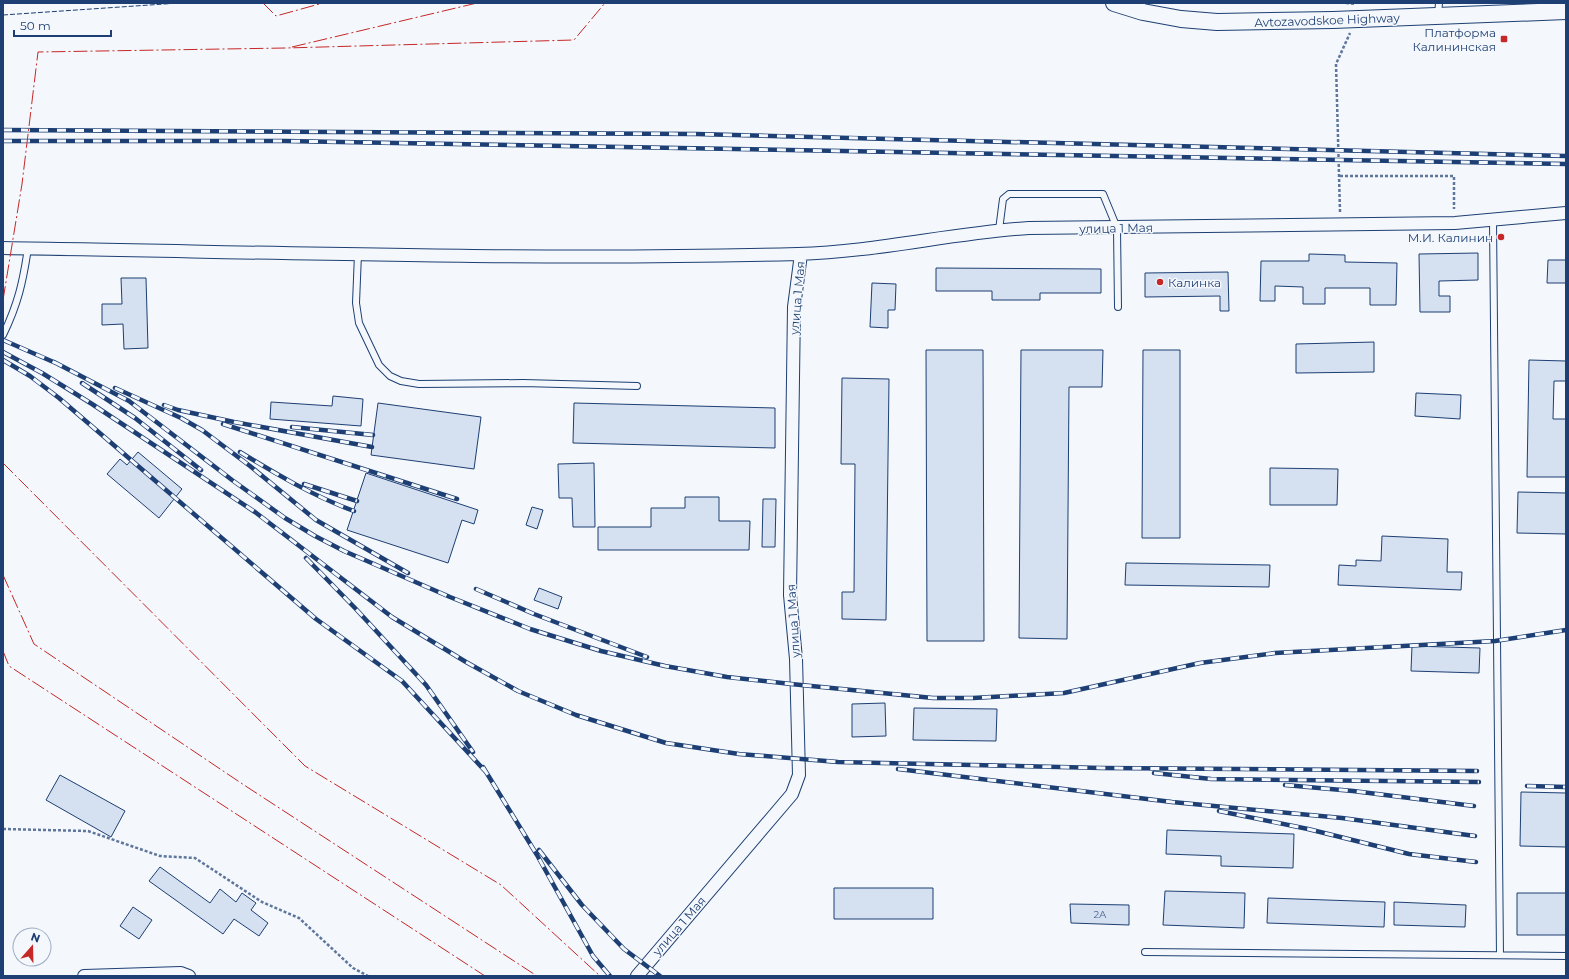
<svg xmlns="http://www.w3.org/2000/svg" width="1569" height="979" viewBox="0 0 1569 979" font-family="Montserrat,sans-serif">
  <rect width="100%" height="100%" fill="#f4f7fb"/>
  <path fill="#d5e0f0" stroke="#1d3f73" d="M1478,253V280L1439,281V296H1450V312H1420L1419,254Z
    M1309,254L1345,255V262L1397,263L1396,305H1370V288H1325V304H1303V287L1275,286V301H1260L1261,261H1309Z
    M1548,260H1566V283H1547Z
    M936,268L1101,269V293H1040V300H992V291H936Z
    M1228,272L1229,311H1220V296L1145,297V273Z
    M121,278H146L148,348L124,349L123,324L102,325V304H122Z
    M872,283L896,284L895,310H888V328L870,327Z
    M1374,342V372L1296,373V344Z
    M926,350H983L984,641H927Z
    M1021,350H1103L1102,387H1069L1067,639L1019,638Z
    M1143,350H1180V538H1142Z
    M1529,360L1566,361V381H1554L1553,419H1566V477H1527Z
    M842,378L889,379L886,620L842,619V592H854L855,464H841Z
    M1416,393L1461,395L1460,419L1415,416Z
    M333,396L363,399L361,426L270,419L271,402L332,406Z
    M378,403L481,417L474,469L371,455Z
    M574,403L775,408V448L573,443Z
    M138,452L182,489L159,518L107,474L120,459L127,465Z
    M594,463L595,527H573L572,498H559L558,464Z
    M1270,468L1338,469L1337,505H1270Z
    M366,473L478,510L474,524L462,520L448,563L347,530Z
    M1518,492L1566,493V534L1517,533Z
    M685,497H719V521H750L749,550H598V527H651V508H685Z
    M763,499H776L775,547H762Z
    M532,507L543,510L537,529L526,525Z
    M1382,536L1448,539L1447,572H1462L1461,590L1338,585L1339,565L1356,566V560L1381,561Z
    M1126,563L1270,565L1269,587L1125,585Z
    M539,588L562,597L558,609L534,600Z
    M1412,646L1480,648L1479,673L1411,671Z
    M885,703L886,736L852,737V704Z
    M914,708L997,709L996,741L913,740Z
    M60,775L125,811L111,837L46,800Z
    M1521,792L1566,793V847L1520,846Z
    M1167,830L1294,834L1293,868L1221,866V856L1166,854Z
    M160,867L210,903L220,889L236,902L242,893L256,903L251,910L268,923L259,936L234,919L223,934L149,881Z
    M834,888H933V919H834Z
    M1165,891L1245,893L1244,928L1163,925Z
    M1517,893H1566V935H1517Z
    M1268,898L1385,902L1384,927L1267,923Z
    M1394,902L1466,905L1465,927L1394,925Z
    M1070,904L1129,905V925L1071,923Z
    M133,907L152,920L139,939L120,926Z"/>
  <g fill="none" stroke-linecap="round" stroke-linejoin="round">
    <g stroke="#1d3f73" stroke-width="8">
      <path id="service" d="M1438,15L1439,3
        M1493,220L1500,955
        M999,230L1003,199L1009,194H1103L1117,228L1118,307
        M358,254L356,303L359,323L379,365L390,376L401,381L419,384L523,383L637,386
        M3,335C18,304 23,282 28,248
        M1145,952L1566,956"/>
    </g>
    <g stroke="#1d3f73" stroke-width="14">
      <path id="minor" d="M3,248C268,252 533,261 798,254C875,252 952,233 1029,228L1455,223L1566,213
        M84,976L181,973L189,976
        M637,976L792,794L799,775L796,659L790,595L794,307L801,254"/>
    </g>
    <g stroke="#1d3f73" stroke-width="18">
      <path id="secondary" d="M1114,3L1143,12L1181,19L1217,22L1333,20L1566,11"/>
    </g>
    <path stroke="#5e769c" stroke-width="2.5" stroke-dasharray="3 2" stroke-linecap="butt" d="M1346,3L1356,4
      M1340,176H1454V209
      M1340,212L1336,64L1350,33
      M3,829L88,831L160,856L195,858L262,902L299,918L353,968L368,976"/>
    <use href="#service" stroke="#f4f7fb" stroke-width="6"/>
    <use href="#minor" stroke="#f4f7fb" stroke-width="12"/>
    <use href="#secondary" stroke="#f4f7fb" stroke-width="16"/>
    <g stroke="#1d3f73" stroke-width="4.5">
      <path id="rail" d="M3,130L696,134L1566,156
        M3,141H284L1566,164
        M3,340L58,364
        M3,352L42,373L92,404L255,512L392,617L466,662L518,691L576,715L666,743L739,754L838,762L1102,768L1477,771
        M3,360L30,376L59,398L316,619L402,681L486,772
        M54,362L129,401L232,480L285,518L315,536L344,551L450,597L530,629L601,651L665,666L727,677L791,684L933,698H973L1064,693L1200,663L1275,653L1495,641L1566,630
        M82,383L135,418L201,470
        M115,388L181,418L202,430L250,466L316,520L408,573
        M164,405L178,410L234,422L372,447
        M223,424L457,499
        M292,427L373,435
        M240,452C276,474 313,496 354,511
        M304,484L357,501
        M306,558L355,608L426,685L473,752
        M476,589L534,614L647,657
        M483,767L537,855L593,956L610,976
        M898,769L1172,802L1342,818L1475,836
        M1154,773L1211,779L1479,782
        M1285,785L1353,791L1474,806
        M1527,786L1566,787
        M1219,811L1308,829L1409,854L1476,862
        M539,850L582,905L624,949L660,976"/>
    </g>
    <use href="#rail" stroke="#f4f7fb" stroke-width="3" stroke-dasharray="9" stroke-linecap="butt"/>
    <path stroke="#1d3f73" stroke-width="1" stroke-dasharray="5 2" stroke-linecap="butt" d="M3,15L179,3"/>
    <path stroke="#c62828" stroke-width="1" stroke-dasharray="14 3 2 3" stroke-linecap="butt" d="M263,3L276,16L323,3
      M292,47L477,3
      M3,300L22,184L38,52L286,48L574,40L605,3
      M3,463L305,766L501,885L600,976
      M3,575L34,644L244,785L537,976
      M3,651L9,666L485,976"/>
  </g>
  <g fill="#c62828" stroke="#f4f7fb" stroke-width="1.5">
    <rect x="1500" y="35" width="8" height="8" rx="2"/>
    <circle cx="1501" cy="237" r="4"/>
    <circle cx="1160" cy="282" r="4"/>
  </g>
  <g text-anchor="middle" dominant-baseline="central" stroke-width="3" stroke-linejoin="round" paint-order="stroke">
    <g font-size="10" fill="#4b6792">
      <text x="1100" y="914">2А</text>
    </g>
    <g font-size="12" fill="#1d3f73" stroke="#f4f7fb">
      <text transform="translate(1327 20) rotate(-2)">Avtozavodskoe Highway</text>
      <text transform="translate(1116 228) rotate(-1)">улица 1 Мая</text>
      <text transform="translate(797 298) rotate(-85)">улица 1 Мая</text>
      <text transform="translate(793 621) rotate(-94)">улица 1 Мая</text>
      <text transform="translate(679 926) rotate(-49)">улица 1 Мая</text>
    </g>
    <g font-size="12" fill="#1d3f73" stroke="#f4f7fb" text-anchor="end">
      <text x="1496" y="32">Платформа<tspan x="1496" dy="14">Калининская</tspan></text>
      <text x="1493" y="237">М.И. Калинин</text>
      <text x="1168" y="282" text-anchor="start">Калинка</text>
    </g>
  </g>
  <rect width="1569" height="979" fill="none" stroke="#1d3f73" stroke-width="8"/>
  <g transform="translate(32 947) rotate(20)"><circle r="19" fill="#f4f7fb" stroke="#9eadc5"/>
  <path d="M0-3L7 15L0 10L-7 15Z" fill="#c62828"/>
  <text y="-6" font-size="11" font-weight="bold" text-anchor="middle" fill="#1d3f73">N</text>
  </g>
  <path d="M14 30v6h97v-6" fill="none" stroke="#1d3f73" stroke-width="2"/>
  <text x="20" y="30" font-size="12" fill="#1d3f73" stroke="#f4f7fb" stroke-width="3" paint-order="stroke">50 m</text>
</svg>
